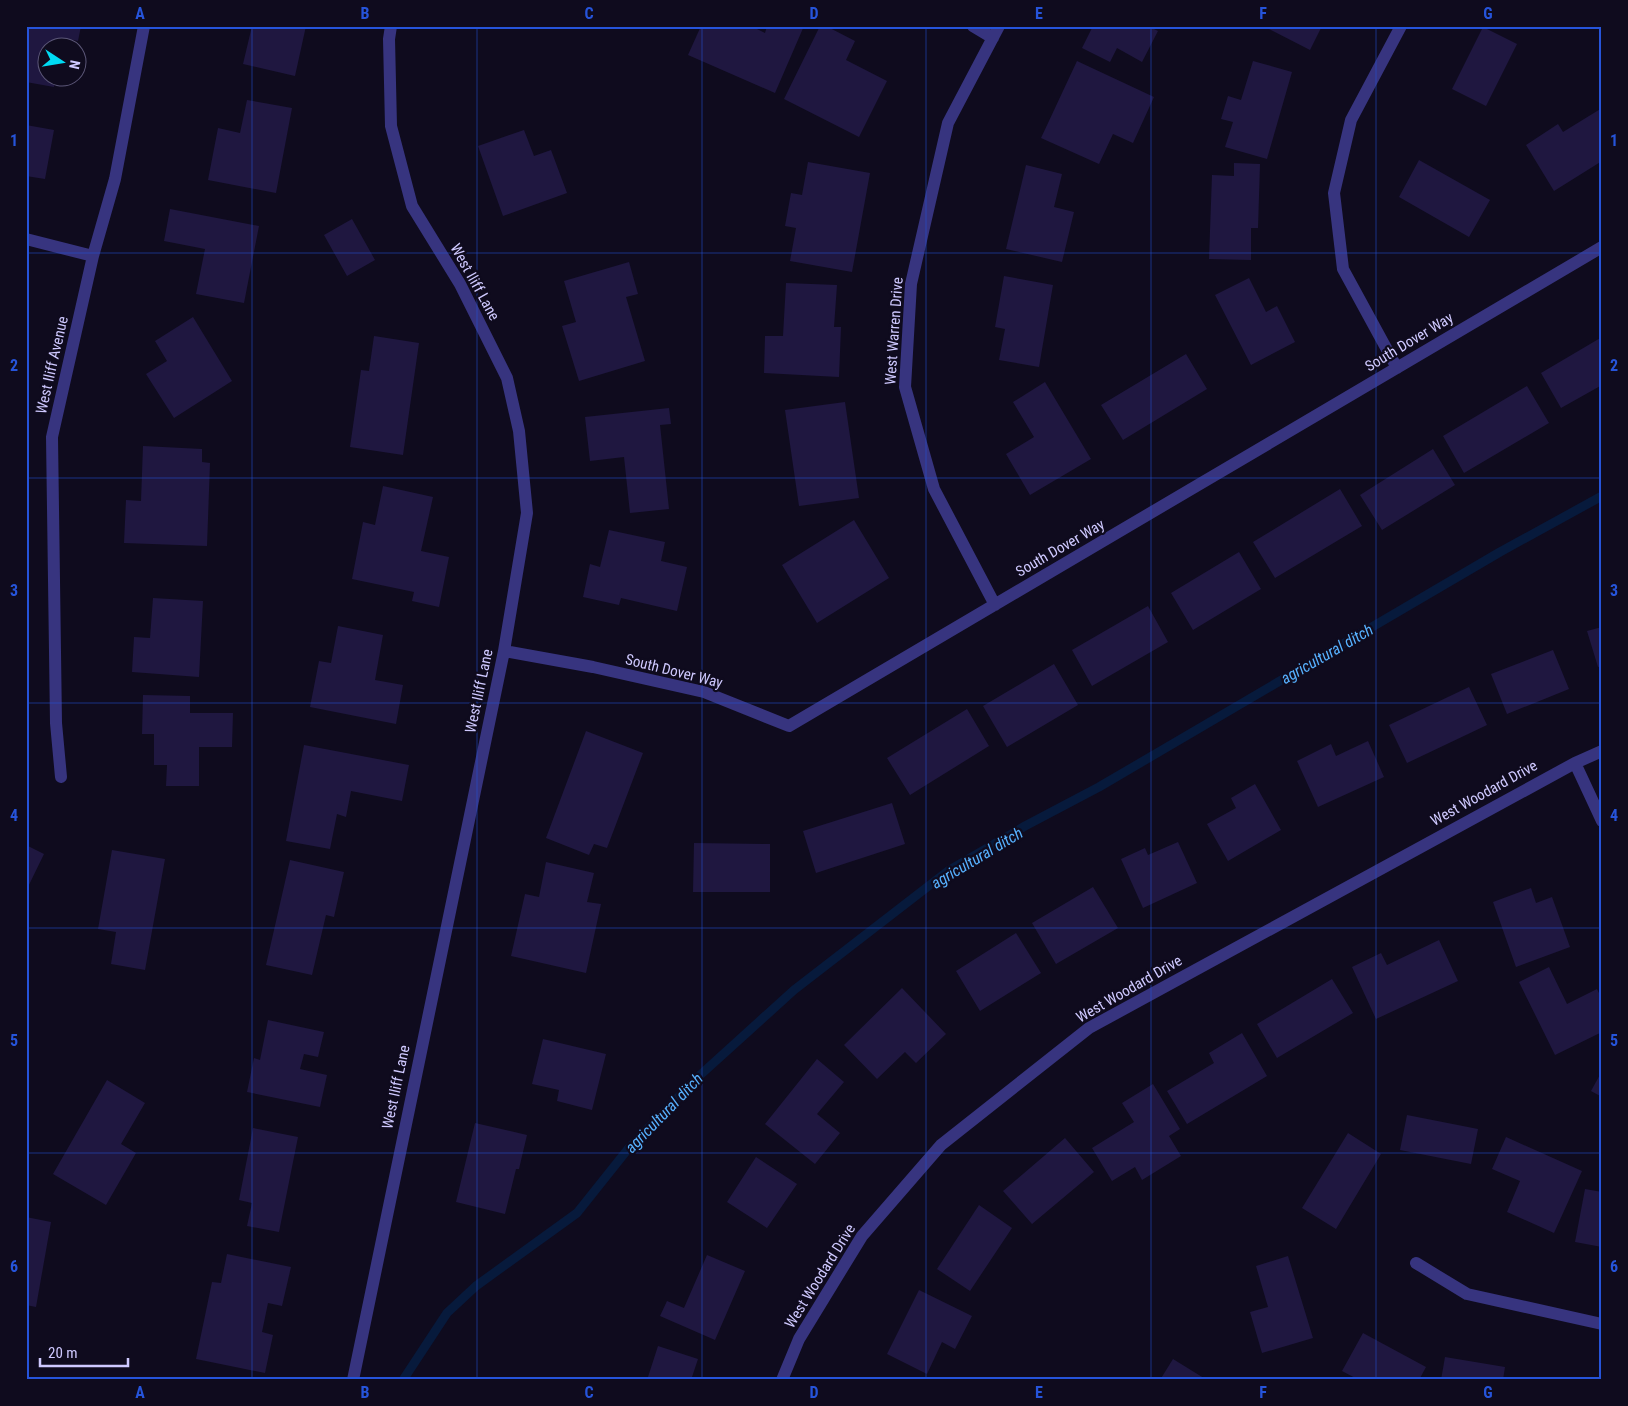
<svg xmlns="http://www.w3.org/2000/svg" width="1628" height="1406" viewBox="0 0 1628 1406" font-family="'Roboto Condensed',sans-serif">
  <rect width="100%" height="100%" fill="#0f0b1e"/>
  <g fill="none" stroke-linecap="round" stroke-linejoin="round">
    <path stroke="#071a3c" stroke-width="9" d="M403,1380L447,1313L476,1286L577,1213L628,1149L698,1077L794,990L948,871L1025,826L1099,787L1500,552L1602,496"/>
  </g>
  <path fill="#1f1740" d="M26,26H81L78,41L64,38L62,48H48V78H56L54,87L26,82Z
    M252,26H306L295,76L243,64Z
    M701,26H751L765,33L767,26H804L775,93L688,55Z
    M820,26H826L855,41L846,60L887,81L859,137L784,99Z
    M1093,26H1148L1158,31L1142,62L1117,48L1110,62L1082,48Z
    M1267,26H1322L1310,50L1267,28Z
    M1483,27L1517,44L1486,106L1452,89Z
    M1077,61L1154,97L1133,143L1113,134L1099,164L1041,138Z
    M1253,61L1292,72L1267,159L1225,147L1233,122L1221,119L1228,96L1241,100Z
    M247,100L292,108L276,193L208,180L218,128L240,133Z
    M1602,108V161L1554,191L1526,145L1558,124L1563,132Z
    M26,125L54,130L45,179L26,176Z
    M524,130L534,156L551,150L567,193L503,216L478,146Z
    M1419,160L1490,200L1469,237L1399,197Z
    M808,162L870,173L852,272L790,261L796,228L785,226L791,193L802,195Z
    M1234,163L1260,164L1258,228H1251V260L1209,259L1212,175L1234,176Z
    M1026,165L1062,174L1054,207L1074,212L1062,262L1006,249Z
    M170,209L259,226L244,303L196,294L205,249L164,241Z
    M352,219L375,260L347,276L324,235Z
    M629,262L638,294L626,297L645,361L579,381L562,326L576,322L564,281Z
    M1004,276L1053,285L1039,367L999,360L1005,329L995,327Z
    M1249,278L1266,312L1277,306L1295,342L1251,365L1215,295Z
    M786,283L837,285L834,327H841L839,377L764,373L765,336H783Z
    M193,317L232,381L174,418L146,374L167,361L155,341Z
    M374,336L419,343L403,455L350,447L361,370L369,371Z
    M1602,337V385L1561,408L1541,373Z
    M1186,354L1207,389L1123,440L1101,405Z
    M1045,382L1091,459L1030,495L1006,454L1034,437L1013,402Z
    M1527,386L1549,423L1464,473L1443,436Z
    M845,402L859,498L799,506L785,410Z
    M669,408L671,424L660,425L669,509L630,513L624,457L590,461L585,417Z
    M143,446L202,449V462L210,463L207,546L124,543L126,500L141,501Z
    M1433,449L1455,485L1382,530L1360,495Z
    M383,486L433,497L421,551L449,557L439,607L412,601L414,592L352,579L363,522L375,525Z
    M1340,489L1362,526L1275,578L1253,542Z
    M854,520L889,578L817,623L782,565Z
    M609,530L665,542L661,561L687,567L677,611L621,598L619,605L583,597L590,564L600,567Z
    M1239,552L1261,589L1193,630L1171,593Z
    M153,598L203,601L199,677L132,672L134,637L150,638Z
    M1148,606L1168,642L1092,686L1072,650Z
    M338,626L383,635L375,680L403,685L396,724L310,707L319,661L331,663Z
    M1602,627V666L1598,667L1587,631Z
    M1553,650L1569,689L1507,714L1491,674Z
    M1054,664L1078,705L1007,747L983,706Z
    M1469,687L1487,725L1407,763L1389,725Z
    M143,695L190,696V713H233L232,747H199V786H166L167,765H154V734H142Z
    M967,709L989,746L910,795L887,758Z
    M586,731L643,753L607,848L594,844L589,855L546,838Z
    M1368,741L1384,777L1318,807L1297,761L1331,744L1336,756Z
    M304,745L409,765L402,801L351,791L346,817L337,814L330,849L286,841Z
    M1255,784L1281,830L1228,861L1207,824L1236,808L1231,798Z
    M892,803L905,844L816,873L803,831Z
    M1178,842L1197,883L1143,908L1121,859L1145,848L1148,855Z
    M694,843L770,844V892H693Z
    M26,845L44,854L26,891Z
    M112,850L165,859L145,970L111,964L116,932L98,929Z
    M290,860L344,872L334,917L326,915L312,975L266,965Z
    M546,862L594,873L587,902L601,904L586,973L511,956L525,894L539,897Z
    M1093,887L1118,928L1056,964L1032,923Z
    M1531,888L1536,903L1552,897L1570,947L1516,967L1493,902Z
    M1016,933L1041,973L980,1011L956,971Z
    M1439,940L1458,981L1376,1019L1352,967L1381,953L1387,965Z
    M1549,967L1567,1004L1597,989L1602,999V1032L1555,1055L1519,982Z
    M1332,979L1353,1013L1277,1058L1257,1024Z
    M902,988L946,1034L916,1063L905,1052L877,1079L844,1045Z
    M268,1020L324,1032L318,1057L304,1054L300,1069L327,1075L320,1107L247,1092L254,1058L260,1060Z
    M1242,1033L1267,1076L1187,1124L1167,1091L1214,1063L1209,1053Z
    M543,1039L606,1054L592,1110L557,1101L559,1090L532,1084Z
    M817,1059L844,1082L817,1114L840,1133L815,1164L765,1124Z
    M1602,1071V1097L1591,1091Z
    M107,1080L145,1103L121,1144L136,1153L106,1205L53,1174Z
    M1153,1084L1180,1129L1169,1136L1181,1156L1142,1180L1135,1167L1112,1181L1092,1148L1134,1122L1122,1103Z
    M1407,1115L1478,1129L1471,1164L1400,1150Z
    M475,1123L527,1135L519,1169H516L505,1214L456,1202Z
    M253,1128L298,1137L279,1232L247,1226L252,1203L239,1200Z
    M1348,1133L1381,1154L1336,1229L1302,1208Z
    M1506,1137L1582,1171L1554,1233L1507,1212L1520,1181L1492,1169Z
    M1065,1138L1094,1172L1032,1224L1003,1191Z
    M756,1157L797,1184L767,1228L727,1202Z
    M1585,1189L1602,1192V1247L1575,1242Z
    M979,1205L1012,1228L970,1291L937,1269Z
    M26,1217L51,1222L36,1307L26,1305Z
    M227,1254L291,1267L282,1306L268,1303L262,1332L273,1335L265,1373L196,1359L212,1282L221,1283Z
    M707,1255L745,1271L715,1340L660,1316L667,1301L684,1308Z
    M1288,1256L1313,1338L1262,1353L1250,1312L1268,1307L1256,1266Z
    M919,1290L972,1316L955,1349L942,1342L927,1374L887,1354Z
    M1363,1333L1426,1367L1419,1380H1359L1342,1371Z
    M658,1346L698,1359L691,1380H647Z
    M1445,1357L1505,1367L1503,1380H1441Z
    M1173,1359L1207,1380H1160Z"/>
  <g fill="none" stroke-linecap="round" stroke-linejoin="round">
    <path stroke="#37347f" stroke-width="12" d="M973,26L993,38
      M26,239L93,256
      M1397,368L1343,269L1334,193L1351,120L1401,26
      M995,605L934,489L905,387L911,284L948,123L999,26
      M504,651L593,667L704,692L789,726L1602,247
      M1575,763L1602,821
      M61,777L56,723L52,437L93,256L115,179L144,26
      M1416,1263L1467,1294L1602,1324
      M353,1380L504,651L527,513L519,431L507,378L460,284L412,206L391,126L389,39L391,26
      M782,1380L799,1339L862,1236L941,1145L1089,1028L1575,763L1602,751"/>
  </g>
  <path fill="none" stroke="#2654da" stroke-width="1" stroke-opacity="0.55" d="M252,26V1380M477,26V1380M702,26V1380M926,26V1380M1151,26V1380M1376,26V1380M26,253H1602M26,478H1602M26,703H1602M26,928H1602M26,1153H1602"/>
  <g text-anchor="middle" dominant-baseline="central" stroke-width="4.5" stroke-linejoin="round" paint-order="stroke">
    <g font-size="15" fill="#cfc9ff" stroke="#0f0b1e">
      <text transform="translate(475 282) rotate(61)">West Iliff Lane</text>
      <text transform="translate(894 331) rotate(-86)">West Warren Drive</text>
      <text transform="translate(1409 342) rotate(-31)">South Dover Way</text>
      <text transform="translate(52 365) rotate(-77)">West Iliff Avenue</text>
      <text transform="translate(1060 548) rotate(-30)">South Dover Way</text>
      <text transform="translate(674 671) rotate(14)">South Dover Way</text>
      <text transform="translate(479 691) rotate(-78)">West Iliff Lane</text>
      <text transform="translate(1484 793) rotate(-29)">West Woodard Drive</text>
      <text transform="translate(1129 989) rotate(-30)">West Woodard Drive</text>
      <text transform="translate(396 1087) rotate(-78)">West Iliff Lane</text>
      <text transform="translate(820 1276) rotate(-58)">West Woodard Drive</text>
    </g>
    <g font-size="16" font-style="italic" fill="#57b1ff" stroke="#0f0b1e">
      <text transform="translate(1327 654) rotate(-30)">agricultural ditch</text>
      <text transform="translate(977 858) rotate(-31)">agricultural ditch</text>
      <text transform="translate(664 1113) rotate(-46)">agricultural ditch</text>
    </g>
  </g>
  <rect width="1628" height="1406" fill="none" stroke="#0f0b1e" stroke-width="55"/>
  <g transform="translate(62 62) rotate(102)"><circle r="24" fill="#0f0b1e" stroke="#5c5778"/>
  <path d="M0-4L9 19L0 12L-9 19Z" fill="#00dbf4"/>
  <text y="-8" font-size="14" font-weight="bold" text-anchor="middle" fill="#cfc9ff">N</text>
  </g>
  <path d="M40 1358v8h88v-8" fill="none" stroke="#cfc9ff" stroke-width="2.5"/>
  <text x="48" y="1358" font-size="15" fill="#cfc9ff" stroke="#0f0b1e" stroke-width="4" paint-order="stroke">20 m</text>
  <rect x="28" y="28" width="1572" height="1350" fill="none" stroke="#2654da" stroke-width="2"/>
  <g font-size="16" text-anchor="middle" font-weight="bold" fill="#2654da">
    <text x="140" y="19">A</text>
    <text x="365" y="19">B</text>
    <text x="589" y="19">C</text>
    <text x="814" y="19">D</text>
    <text x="1039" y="19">E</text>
    <text x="1263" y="19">F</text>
    <text x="1488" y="19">G</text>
    <text x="14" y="146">1</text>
    <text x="1614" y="146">1</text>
    <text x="14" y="371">2</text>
    <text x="1614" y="371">2</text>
    <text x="14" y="596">3</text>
    <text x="1614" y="596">3</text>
    <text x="14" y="821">4</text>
    <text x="1614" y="821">4</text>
    <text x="14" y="1046">5</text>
    <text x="1614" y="1046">5</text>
    <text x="14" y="1272">6</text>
    <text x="1614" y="1272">6</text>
    <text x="140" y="1398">A</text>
    <text x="365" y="1398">B</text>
    <text x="589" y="1398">C</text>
    <text x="814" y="1398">D</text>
    <text x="1039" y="1398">E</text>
    <text x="1263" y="1398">F</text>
    <text x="1488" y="1398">G</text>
  </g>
</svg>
